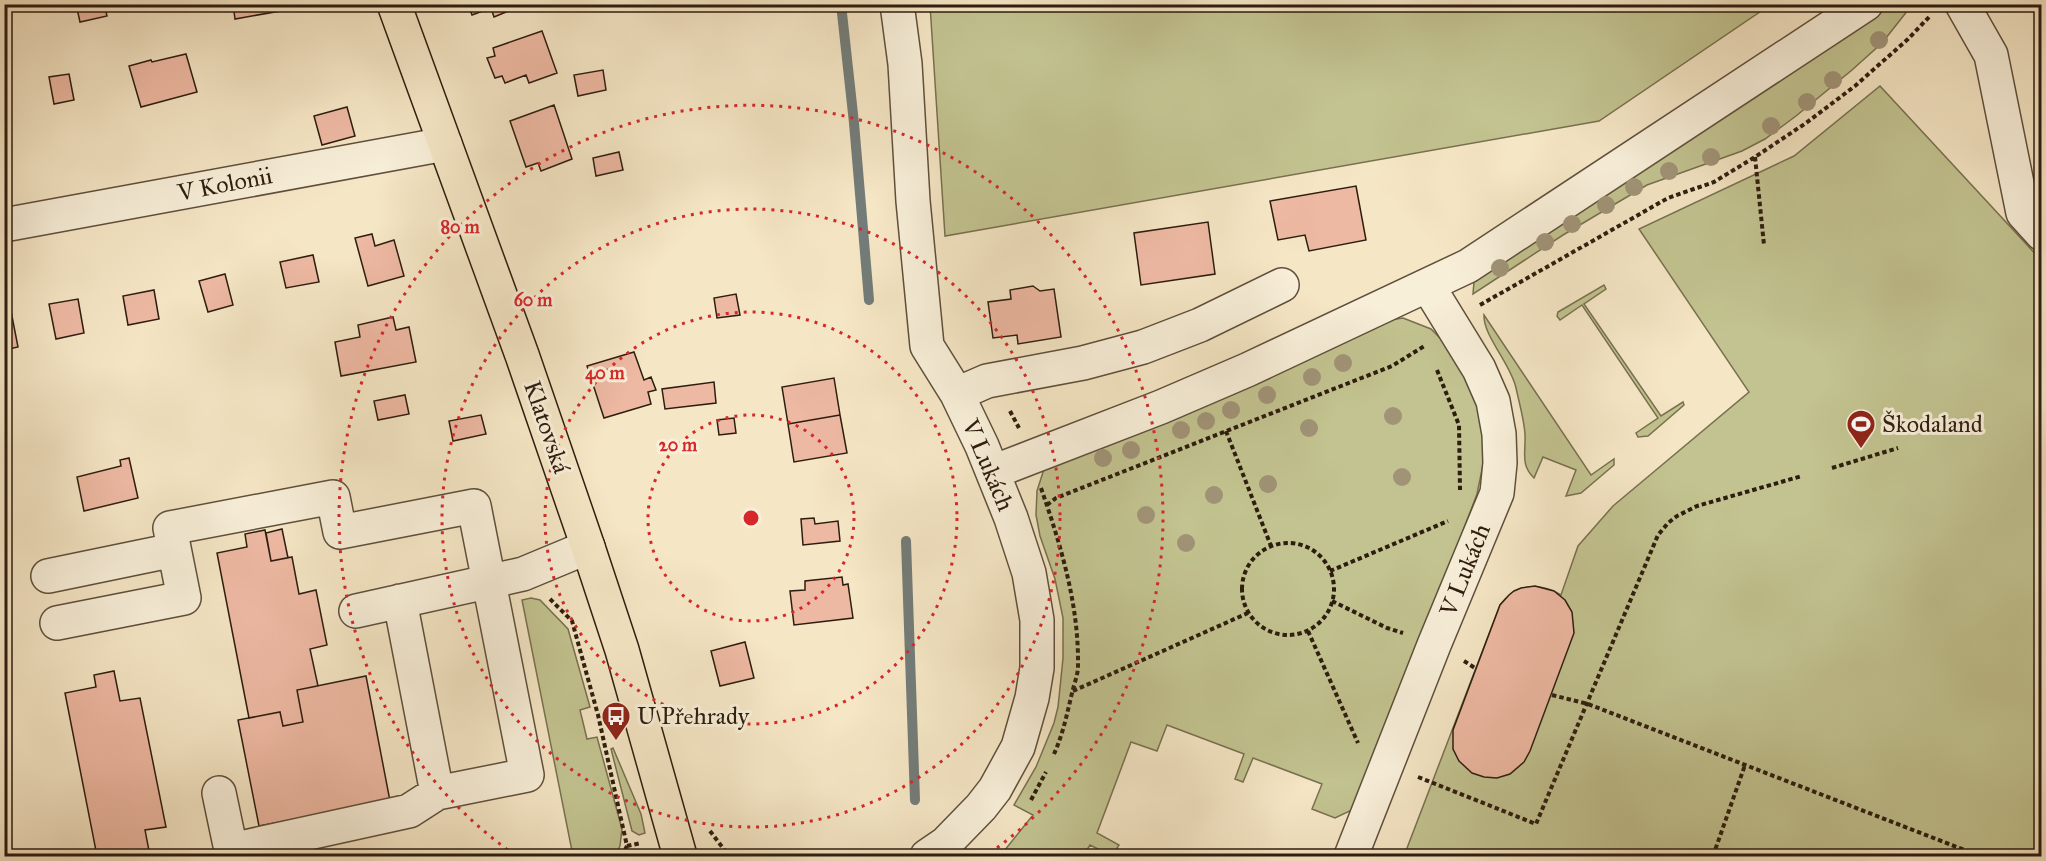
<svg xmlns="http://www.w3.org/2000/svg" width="2046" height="861" viewBox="0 0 2046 861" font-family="'IM FELL Great Primer',serif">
  <rect width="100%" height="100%" fill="#f5e6c5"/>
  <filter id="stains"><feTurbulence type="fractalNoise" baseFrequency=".00333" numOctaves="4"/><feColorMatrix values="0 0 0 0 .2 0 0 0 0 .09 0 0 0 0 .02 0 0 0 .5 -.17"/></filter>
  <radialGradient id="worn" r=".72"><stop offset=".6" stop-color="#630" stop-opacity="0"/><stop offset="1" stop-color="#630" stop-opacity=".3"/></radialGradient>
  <path fill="#c2c390" stroke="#787050" stroke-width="1.5" d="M930,5V4L1770,5L1599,121L945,236Z
    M1892,5H1912L1882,43L1852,70L1796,116L1765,139L1742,151L1647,185L1563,235L1473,294L1474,282L1483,266L1665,154Z
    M1880,86L2041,260V856H1404L1500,605C1516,584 1539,582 1561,595L1578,546L1613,506L1749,392L1639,229L1794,156Z
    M1604,285L1606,289L1584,304L1661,416L1683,402L1684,405L1648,436L1638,437L1636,433L1658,418L1582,305L1560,320L1557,316L1558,312Z
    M1484,315L1591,475L1614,459V465L1581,493L1566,496L1576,470L1543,457L1534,478C1520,465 1526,451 1525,434C1524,419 1519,402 1516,388C1511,364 1483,336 1484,315Z
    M1403,318L1431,329L1445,343L1477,398L1482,423L1484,460L1477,494L1431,616L1352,810L1335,818L1312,809L1322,784L1253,758L1243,782L1235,779L1244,754L1167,725L1157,751L1131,742L1097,833L1119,845L1112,856L1090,845L1083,856H1000L1033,815L1014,805L1036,767L1054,723L1058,707L1063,658V618L1055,579L1040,536L1036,515L1037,491L1044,469L1390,320Z
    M531,598L540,600L568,629L590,707L580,710L587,739L597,737L622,829L620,846L615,856H573L522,600Z
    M613,748L641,814L645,833L639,835L632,831L611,749Z"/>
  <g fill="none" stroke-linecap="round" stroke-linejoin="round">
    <path stroke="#737c79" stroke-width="10" d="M841,4L854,123L869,300
      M906,541L915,800"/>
  </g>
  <path fill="#eeb9a3" stroke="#2d1d0f" stroke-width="1.5" d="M76,4H104L107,16L80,22Z
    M233,4H297V8L235,19Z
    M468,4H509L511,10L494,17L491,8L472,15Z
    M542,31L557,73L529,83L526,75L505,83L502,76L495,78L487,58L495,56L493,48Z
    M186,54L197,92L141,107L129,66L151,60L152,62Z
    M603,70L606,90L578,96L574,75Z
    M69,74L74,100L54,104L49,77Z
    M554,105L572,159L541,171L538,163L526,167L510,121Z
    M347,107L355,136L322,145L314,116Z
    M619,152L623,170L596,176L593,158Z
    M1356,186L1366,240L1309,251L1305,235L1278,240L1270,201Z
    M1208,222L1215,274L1141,285L1134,233Z
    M372,234L375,246L394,240L404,276L368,286L355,238Z
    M313,255L319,282L286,288L280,262Z
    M225,274L233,305L208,312L199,281Z
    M1033,286L1040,291L1054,289L1061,337L1018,344L1017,335L993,338L988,302L1011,299L1010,290Z
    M154,290L159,319L128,325L123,296Z
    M736,294L740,315L717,318L714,298Z
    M8,296L18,347L4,350V297Z
    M78,299L84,333L56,339L49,304Z
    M393,317L396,330L409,327L416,362L341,376L335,342L360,337L358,325Z
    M634,352L644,380L651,377L656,390L648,392L651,404L604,418L587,366Z
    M834,378L840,415L788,424L782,387Z
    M714,382L716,403L665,409L662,389Z
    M405,395L409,414L378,420L374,401Z
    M481,415L486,434L453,441L449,421Z
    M840,415L847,453L794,462L788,424Z
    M734,418L736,433L719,435L717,420Z
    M129,458L138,498L84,511L77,477L121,466L120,460Z
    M814,518L815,524L838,521L840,541L803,545L801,519Z
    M282,529L288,558L271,561L266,533Z
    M265,530L271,561L292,557L299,594L316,590L327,645L310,649L318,686L297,690L303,722L283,726L280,712L249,718L217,553L247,547L245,534Z
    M842,577L843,585L848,584L853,618L794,625L790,591L805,590V581Z
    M1535,586L1554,591L1565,600L1572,612L1574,633L1530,751L1524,762L1510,774L1497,778L1484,777L1472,773L1459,761L1453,749V730L1500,605L1509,595L1514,591L1521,588Z
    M745,642L754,678L720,686L711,651Z
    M114,671L120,701L140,698L166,827L145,830L150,856H129L128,853L97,856L65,693L96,687L94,675Z
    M366,676L390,801L259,826L238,720L280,712L283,726L303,722L297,690Z"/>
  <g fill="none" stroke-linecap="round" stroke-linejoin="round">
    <g stroke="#5f4f3c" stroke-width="36">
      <path id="minor" d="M897,4L905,64L913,201L927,346L957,394L982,446L1011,518L1029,573L1037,620V668L1032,698L1018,747L995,789L981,807L946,843L927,856
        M1962,4L1991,55L2023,213L2042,234
        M4,225L445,144
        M957,394L987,381L1083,363L1143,347L1200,325L1282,285
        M993,472L1161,407L1247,370L1468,266L1866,4
        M48,576L174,550
        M356,611L523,574L588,547
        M57,623L184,598L170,528L333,497L340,532L474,506L527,775L437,793L400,601
        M219,793L231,850L409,811L437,793
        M1351,856L1434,645L1497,493L1500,463L1499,434L1493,401L1479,369L1428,286"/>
    </g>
    <g stroke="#2d1d0f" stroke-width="36">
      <path id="major" d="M394,4L522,355L588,547L622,650L680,856"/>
    </g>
    <path stroke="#2d1d0f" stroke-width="4" stroke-dasharray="4.5 3" stroke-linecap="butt" d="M1755,157L1764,245
      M1480,305L1668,198L1714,182L1755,157L1806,123L1855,86L1908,39L1930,16
      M1437,370L1459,425L1460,490
      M1010,411L1019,428
      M1226,431L1271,546
      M1832,468L1898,448
      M1041,488C1061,546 1079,605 1078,666C1078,675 1074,684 1072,693C1067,714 1063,734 1054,754
      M1047,505L1056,498L1392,366L1426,345
      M1242 589a46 46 0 1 1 92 0a46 46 0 1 1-92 0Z
      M1330,571L1448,521
      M550,599L572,621L598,715L627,846L622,856
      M1332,601L1387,628L1403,633
      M1308,631L1358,743
      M1464,661L1475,668
      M1073,691L1248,613
      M1552,695L1588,704L1980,856
      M1418,777L1536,824L1658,535L1668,523L1677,516L1697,506L1802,476
      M1031,800L1046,772
      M710,831L729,856
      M627,846L641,843
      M1713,856L1745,765"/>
    <use href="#minor" stroke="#f8efd9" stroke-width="33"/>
    <use href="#major" stroke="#f5e6c5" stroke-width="33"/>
  </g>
  <g fill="#a09376">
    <circle cx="1879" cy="40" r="9"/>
    <circle cx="1833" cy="80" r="9"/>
    <circle cx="1807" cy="102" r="9"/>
    <circle cx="1771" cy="126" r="9"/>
    <circle cx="1711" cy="157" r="9"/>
    <circle cx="1669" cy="171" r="9"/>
    <circle cx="1634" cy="187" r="9"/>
    <circle cx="1606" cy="205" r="9"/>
    <circle cx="1572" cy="224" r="9"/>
    <circle cx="1545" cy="242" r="9"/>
    <circle cx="1500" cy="268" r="9"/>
    <circle cx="1343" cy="363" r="9"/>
    <circle cx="1312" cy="377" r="9"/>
    <circle cx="1267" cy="395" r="9"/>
    <circle cx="1231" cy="410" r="9"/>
    <circle cx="1393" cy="416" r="9"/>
    <circle cx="1206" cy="421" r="9"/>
    <circle cx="1309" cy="428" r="9"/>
    <circle cx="1181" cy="430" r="9"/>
    <circle cx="1131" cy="450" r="9"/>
    <circle cx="1103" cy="458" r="9"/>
    <circle cx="1402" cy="477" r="9"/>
    <circle cx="1268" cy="484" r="9"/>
    <circle cx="1214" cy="495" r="9"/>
    <circle cx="1146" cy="515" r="9"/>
    <circle cx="1186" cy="543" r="9"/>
  </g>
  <g fill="none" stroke="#d62828" stroke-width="3" stroke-dasharray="3 6">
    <circle cx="751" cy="518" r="103"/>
    <circle cx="751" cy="518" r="206"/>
    <circle cx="751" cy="518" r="309"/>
    <path d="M515 855A412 412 0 1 1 987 855"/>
  </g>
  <defs>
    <g id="stadium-pin" transform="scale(1.5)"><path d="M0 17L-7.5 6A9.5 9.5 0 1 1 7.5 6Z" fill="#8f2418" stroke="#f8efd9"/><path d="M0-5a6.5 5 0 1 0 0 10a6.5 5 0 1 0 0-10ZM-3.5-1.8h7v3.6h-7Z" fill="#fff"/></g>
    <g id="bus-pin" transform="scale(1.5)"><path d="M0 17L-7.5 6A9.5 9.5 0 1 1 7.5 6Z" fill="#8f2418" stroke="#f8efd9"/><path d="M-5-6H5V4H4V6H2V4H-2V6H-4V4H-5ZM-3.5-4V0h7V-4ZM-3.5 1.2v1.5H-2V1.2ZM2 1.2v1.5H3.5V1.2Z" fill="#fff"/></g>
  </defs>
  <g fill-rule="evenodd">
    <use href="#stadium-pin" x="1861" y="424"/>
    <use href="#bus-pin" x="616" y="716"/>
  </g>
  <g text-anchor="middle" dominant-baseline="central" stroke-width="6" stroke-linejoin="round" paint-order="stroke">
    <g font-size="24" fill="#2d1d0f" stroke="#f8efd9">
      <text transform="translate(225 184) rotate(-11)">V Kolonii</text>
      <text transform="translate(547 427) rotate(71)">Klatovská</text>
      <text transform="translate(988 465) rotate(67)">V Lukách</text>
      <text transform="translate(1465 570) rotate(-68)">V Lukách</text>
    </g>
    <g font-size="24" fill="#2d1d0f" stroke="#f8efd9" text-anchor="start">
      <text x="1882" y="424">Škodaland</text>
      <text x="637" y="716">U Přehrady</text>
    </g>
  </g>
  <circle cx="751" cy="518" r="9" fill="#d62828" stroke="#f8efd9" stroke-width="3"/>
  <g font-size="18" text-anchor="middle" font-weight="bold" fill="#d62828" stroke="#f8efd9" stroke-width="6" stroke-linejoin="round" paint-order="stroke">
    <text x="460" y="233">80 m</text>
    <text x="533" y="306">60 m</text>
    <text x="605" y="379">40 m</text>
    <text x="678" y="451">20 m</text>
  </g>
  <rect width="2046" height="861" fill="none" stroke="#f5e6c5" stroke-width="24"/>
  <rect x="6" y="6" width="2034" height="849" fill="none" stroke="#2d1d0f" stroke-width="3"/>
  <rect x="12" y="12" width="2022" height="837" fill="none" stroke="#2d1d0f" stroke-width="1.5"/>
  <rect width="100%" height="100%" filter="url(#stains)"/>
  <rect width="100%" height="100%" fill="url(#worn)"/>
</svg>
